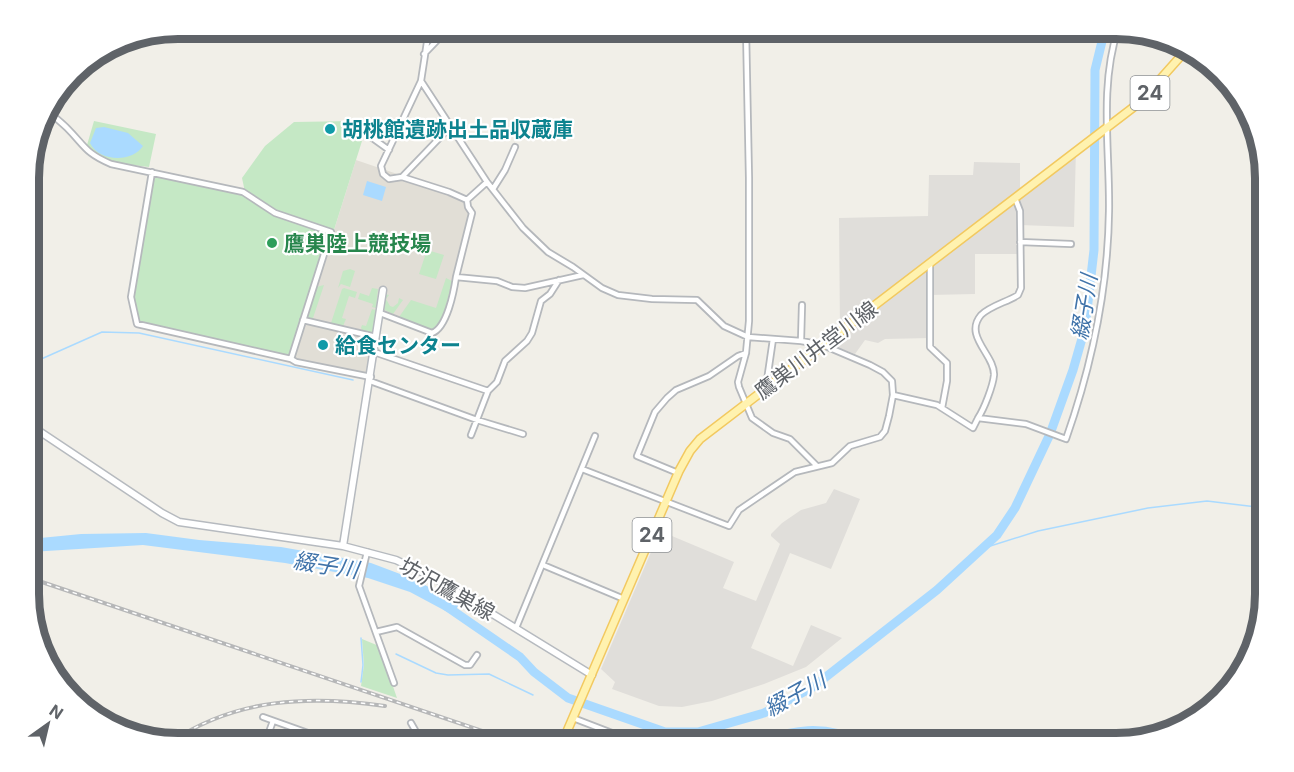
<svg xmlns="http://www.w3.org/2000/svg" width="1294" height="772" viewBox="0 0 1294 772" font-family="Inter,'Noto Sans JP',sans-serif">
  <rect width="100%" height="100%" fill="#f1efe8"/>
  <path fill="#e0deda" d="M1076,148L1074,227L1020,225V254H975V294L930,295V338L885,339L878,343L865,340L855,354L831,345L832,341L840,330L839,218L928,216L929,175H973L974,162L1020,163V189Z
    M834,489L860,499L831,569L790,553L751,648L793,666L811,625L842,638L806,667L764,684L712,701L682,707L659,706L612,689L615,682L601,669L660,531L734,562L723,588L756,601L780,544L771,536V534L782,523L801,510L826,503Z"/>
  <path fill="#e1ded6" d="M356,160L462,196L469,215V223L445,309L437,328L432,331L383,311L376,314L367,374L294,358Z"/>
  <path fill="#c5e8c5" d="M94,121L156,134L149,167C127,164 102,164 87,145Z
    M353,121L348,134L362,141L316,287L324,285L313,318L316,321L307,319L294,358L291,359L137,324L131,297L152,172L245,192L242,178L265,146L294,122Z
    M427,250L444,255L436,279L419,274Z
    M350,269L355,271L350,287L341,284L338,288L343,271Z
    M446,278L452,281C448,296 445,321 432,330L399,317L411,300L436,308Z
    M344,288L357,292L355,298L349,296L342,318L346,319L343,326L331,323L342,289Z
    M372,288L378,289L376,308L372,307L373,304L358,299L360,293L369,296Z
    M385,294L389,295L386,299L390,306L393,307L398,303L399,298L403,300L393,314L383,309Z
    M372,309L376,310L372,333L363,331L361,328L362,325L366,326Z
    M362,639L379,646L397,698L361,686L364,665Z"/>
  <path fill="#aadaff" d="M104,127L128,133L143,146C132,163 99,162 90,143L96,128Z
    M367,181L386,187L382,201L363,195Z
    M146,533L199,540L281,547L371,563L416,580L459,604L453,615L410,592L368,578L285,563L143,545L30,552V539L81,534Z"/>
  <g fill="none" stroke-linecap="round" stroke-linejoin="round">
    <path stroke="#aadaff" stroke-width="1.5" d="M30,364L102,332L139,333L353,380
      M984,548L1038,531L1148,508L1207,501L1265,508
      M396,654L436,673L448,675L489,674L533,695
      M361,682L363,665L361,638"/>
    <path stroke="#aadaff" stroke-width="9" d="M446,606L520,657L534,672L568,698L665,732H698L764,713L813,687L937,590L997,535L1015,508L1050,434L1073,370L1085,328L1094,250L1095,70L1105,29
      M681,732L696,743
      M753,743C793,730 823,723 863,743"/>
    <g stroke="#b5b8bc" stroke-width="8">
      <path id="street" d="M429,29L421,81L381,166L383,174L389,179L402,177L451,126
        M746,29L749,178V321L746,353L738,382L739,387L752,418L773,433L790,439L817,466
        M424,54L448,29
        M421,81L487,182L523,228L548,252L573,267L602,288L618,295L652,299L697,300L724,326L748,337L801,341L823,345L870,365L883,372L892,381L893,395L889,416L885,431L880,437L850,446L832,463L795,472L739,510L729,526L582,469
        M46,109C53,116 61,122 67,128C85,146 85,153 111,164L243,192L275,213L331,232L291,359
        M364,132L389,150
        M152,172L131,297L137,324L291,359L296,362L371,377
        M402,177L449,192L467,200L487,182
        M493,189L505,170L515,147
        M1020,242L1071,244
        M930,263V347L947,363V381L942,408
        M456,277L472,213L468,207L467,200
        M380,313L432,333C447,328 454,291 456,277L497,281L512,287L525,288L583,275
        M303,320L376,337
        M801,341L802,305
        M374,352L488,391L471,435
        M370,381L477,420L523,434
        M766,387L773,339
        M488,391L497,382L505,361L527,341L532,333L541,301L550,294L559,280
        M893,395L937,405L973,428L978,418L1026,424L1066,439C1092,365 1108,289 1109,211C1110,151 1099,87 1118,29
        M978,418C984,409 993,386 994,375C995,355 963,336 981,315C990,306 1007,302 1018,295L1021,288L1020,211L1015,198
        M678,473L637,456L655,412L667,398L676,390L709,376L738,356L746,353
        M367,552L359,586L394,683
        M543,565L624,599
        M516,628L595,436
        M376,632L397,627L465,665H470L477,655
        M263,717L336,743
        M573,718L638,743
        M411,723L415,730L414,743
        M569,740L577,743
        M265,743L273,721"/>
    </g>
    <g stroke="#b6babf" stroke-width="9">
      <path id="secondary" d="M30,425L162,513L179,522L343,546L396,560L434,578L592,675
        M343,546L383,290"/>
    </g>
    <g stroke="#f2c960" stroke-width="10">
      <path id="primary" d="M562,743L679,471L690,451L700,439L1139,103L1188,48"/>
    </g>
    <use href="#street" stroke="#fff" stroke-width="4.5"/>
    <use href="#secondary" stroke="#fff" stroke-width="6"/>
    <use href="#primary" stroke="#fff2af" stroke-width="7"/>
    <g stroke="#b6b7b8" stroke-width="4">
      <path id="rail" d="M30,578L518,743
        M171,742C236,698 310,695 385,706"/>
    </g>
    <use href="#rail" stroke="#fff" stroke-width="1.5" stroke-dasharray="4.5" stroke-linecap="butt"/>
  </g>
  <g fill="#0f9aa8" stroke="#fff" stroke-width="2">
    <circle cx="330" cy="129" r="6"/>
    <circle cx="323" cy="345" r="6"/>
  </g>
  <circle fill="#2e9e5b" stroke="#fff" stroke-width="2" cx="272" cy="243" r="6"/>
  <g text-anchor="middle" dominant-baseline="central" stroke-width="4.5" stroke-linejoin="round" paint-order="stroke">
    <g fill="#fff" stroke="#8f9295" stroke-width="1.5">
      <rect x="1130.5" y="76" width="39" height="34" rx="4.5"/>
      <rect x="632.5" y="518" width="39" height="34" rx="4.5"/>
    </g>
    <g font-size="20" font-weight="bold" fill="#5f6368">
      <text x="1150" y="93">24</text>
      <text x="652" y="535">24</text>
    </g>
    <g font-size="21" font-weight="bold" fill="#0d838f" stroke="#fff" text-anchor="start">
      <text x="342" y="129">胡桃館遺跡出土品収蔵庫</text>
      <text x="335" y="345">給食センター</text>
    </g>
    <g font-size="21" font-weight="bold" fill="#27864d" stroke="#fff" text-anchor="start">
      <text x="284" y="243">鷹巣陸上競技場</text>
    </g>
    <g font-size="21" fill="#5f6368" stroke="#fff">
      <text transform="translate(816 350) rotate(-37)">鷹巣川井堂川線</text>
      <text transform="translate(447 589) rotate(29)">坊沢鷹巣線</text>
    </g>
    <g font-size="22" font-style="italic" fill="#4174aa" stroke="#fff">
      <text transform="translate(1084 307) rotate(-81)">綴子川</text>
      <text transform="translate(326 565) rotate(9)">綴子川</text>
      <text transform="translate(795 694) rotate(-29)">綴子川</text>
    </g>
  </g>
  <path d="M0 0H1294V772H0ZM178 39H1116A139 139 0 0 1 1255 178V594A139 139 0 0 1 1116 733H178A139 139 0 0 1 39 594V178A139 139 0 0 1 178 39Z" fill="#fff" fill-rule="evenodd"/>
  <path fill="none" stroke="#5f6368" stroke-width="8" d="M178 39H1116A139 139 0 0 1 1255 178V594A139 139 0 0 1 1116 733H178A139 139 0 0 1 39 594V178A139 139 0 0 1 178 39Z"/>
  <g transform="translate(48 724) rotate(34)" stroke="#ffffff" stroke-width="4.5" paint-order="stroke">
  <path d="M0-4.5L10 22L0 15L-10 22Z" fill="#5f6368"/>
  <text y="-9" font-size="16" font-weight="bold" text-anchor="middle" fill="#5f6368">N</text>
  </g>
</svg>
